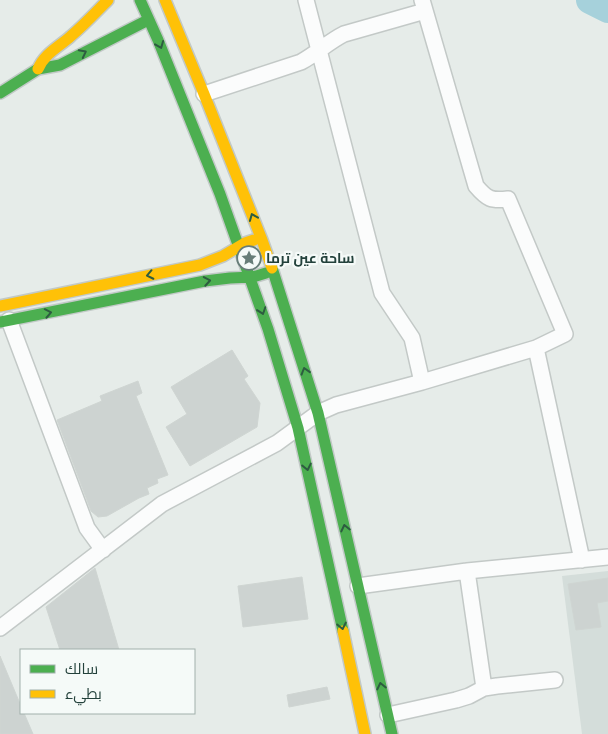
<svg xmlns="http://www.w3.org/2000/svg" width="608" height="734" viewBox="0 0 608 734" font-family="'IBM Plex Sans',Cairo,sans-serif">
  <rect width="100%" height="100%" fill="#e6ece9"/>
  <path fill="#d4ddda" d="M608,571V734H582L562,576Z"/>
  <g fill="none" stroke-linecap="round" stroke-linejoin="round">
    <path stroke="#a6d1db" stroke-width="28" d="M590,0L608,9"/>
  </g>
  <path fill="#cdd3d1" stroke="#cfd5d2" d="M232,350L248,376L244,379L260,403L257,427L190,466L166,427L187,414L171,387Z
    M138,381L142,393L136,396L168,475L157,479L158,483L147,488L149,494L139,498L107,516L98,517L91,511L57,420L102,401L100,396Z
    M95,568L119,650H60L46,607Z
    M302,577L308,619L243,627L238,586Z
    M608,578V601L597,603L601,627L576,630L568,584Z
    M0,656L21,706V713H24L33,734H0Z
    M327,687L330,699L289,707L287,695Z"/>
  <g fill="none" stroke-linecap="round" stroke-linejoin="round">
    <g stroke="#c3c9c7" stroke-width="18">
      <path id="street" d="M306,0L382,293L412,338L422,382
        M204,94L301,62C316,54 328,42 344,34L425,11
        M9,320L87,528L103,550
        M536,348L582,560
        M467,571L484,688
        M358,586L467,571L608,557
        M0,628L162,504L277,443L318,413L336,405L422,382L536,348L565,334L508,199C491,201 487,199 476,186L422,0
        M388,715L456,700L469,696L484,688L497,686L555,680"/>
    </g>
    <g stroke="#c2c9c7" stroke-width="14">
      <path id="fast" d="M140,0L158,40L220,194L268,329L298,428L343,631
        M0,93L38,69L60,65L148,20
        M272,268L318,413L392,734
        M0,322L205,281L230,278L253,277L266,273"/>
    </g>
    <g stroke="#c2c9c7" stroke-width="14">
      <path id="slow" d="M165,0L204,94L262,240L272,268
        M38,69C45,53 59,47 71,36C84,25 96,12 108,0
        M0,306L200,265L223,256L245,243L254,240
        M343,631L365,734"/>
    </g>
    <use href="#street" stroke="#fbfcfc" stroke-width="15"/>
    <use href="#fast" stroke="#4caf50" stroke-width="11"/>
    <use href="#slow" stroke="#ffc107" stroke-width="11"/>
  </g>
  <defs><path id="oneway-chevron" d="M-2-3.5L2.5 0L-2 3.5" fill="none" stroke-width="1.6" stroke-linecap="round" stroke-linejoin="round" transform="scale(1.25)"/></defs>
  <g stroke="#2d5c40">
    <use href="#oneway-chevron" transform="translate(160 45) rotate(68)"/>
    <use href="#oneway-chevron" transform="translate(83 53) rotate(-27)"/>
    <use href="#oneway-chevron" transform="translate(253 217) rotate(-112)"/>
    <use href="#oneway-chevron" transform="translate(150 275) rotate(168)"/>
    <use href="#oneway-chevron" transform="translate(207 281) rotate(-10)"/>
    <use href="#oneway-chevron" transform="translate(262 311) rotate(71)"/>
    <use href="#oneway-chevron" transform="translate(48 313) rotate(-11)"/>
    <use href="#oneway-chevron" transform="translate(305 371) rotate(-107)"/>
    <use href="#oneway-chevron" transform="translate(307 467) rotate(78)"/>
    <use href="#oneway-chevron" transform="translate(345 528) rotate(-103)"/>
    <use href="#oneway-chevron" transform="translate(342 626) rotate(78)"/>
    <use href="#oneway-chevron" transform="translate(381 686) rotate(-103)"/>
  </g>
  <defs>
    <g id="sight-ring" transform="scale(1.25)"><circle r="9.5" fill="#f5faf8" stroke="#677d78" stroke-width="1.5"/><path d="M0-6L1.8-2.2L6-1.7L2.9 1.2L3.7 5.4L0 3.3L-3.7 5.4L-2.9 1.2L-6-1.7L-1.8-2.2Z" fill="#677d78"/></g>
  </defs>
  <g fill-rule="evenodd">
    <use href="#sight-ring" x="249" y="258"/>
  </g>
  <g text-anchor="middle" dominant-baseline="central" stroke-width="4.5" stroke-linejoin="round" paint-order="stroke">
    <g font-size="14" font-weight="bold" fill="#23413b" stroke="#f5faf8" text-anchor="start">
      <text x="266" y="258">ساحة عين ترما</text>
    </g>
  </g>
  <rect x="20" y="649" width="175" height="65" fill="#f5faf8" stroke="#a1b0ac"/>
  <rect x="30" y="665" width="25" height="8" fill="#4caf50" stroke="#a1b0ac"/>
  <text x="65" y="674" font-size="15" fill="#23413b">سالك</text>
  <rect x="30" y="690" width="25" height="8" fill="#ffc107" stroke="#a1b0ac"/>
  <text x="65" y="699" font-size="15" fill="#23413b">بطيء</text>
</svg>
